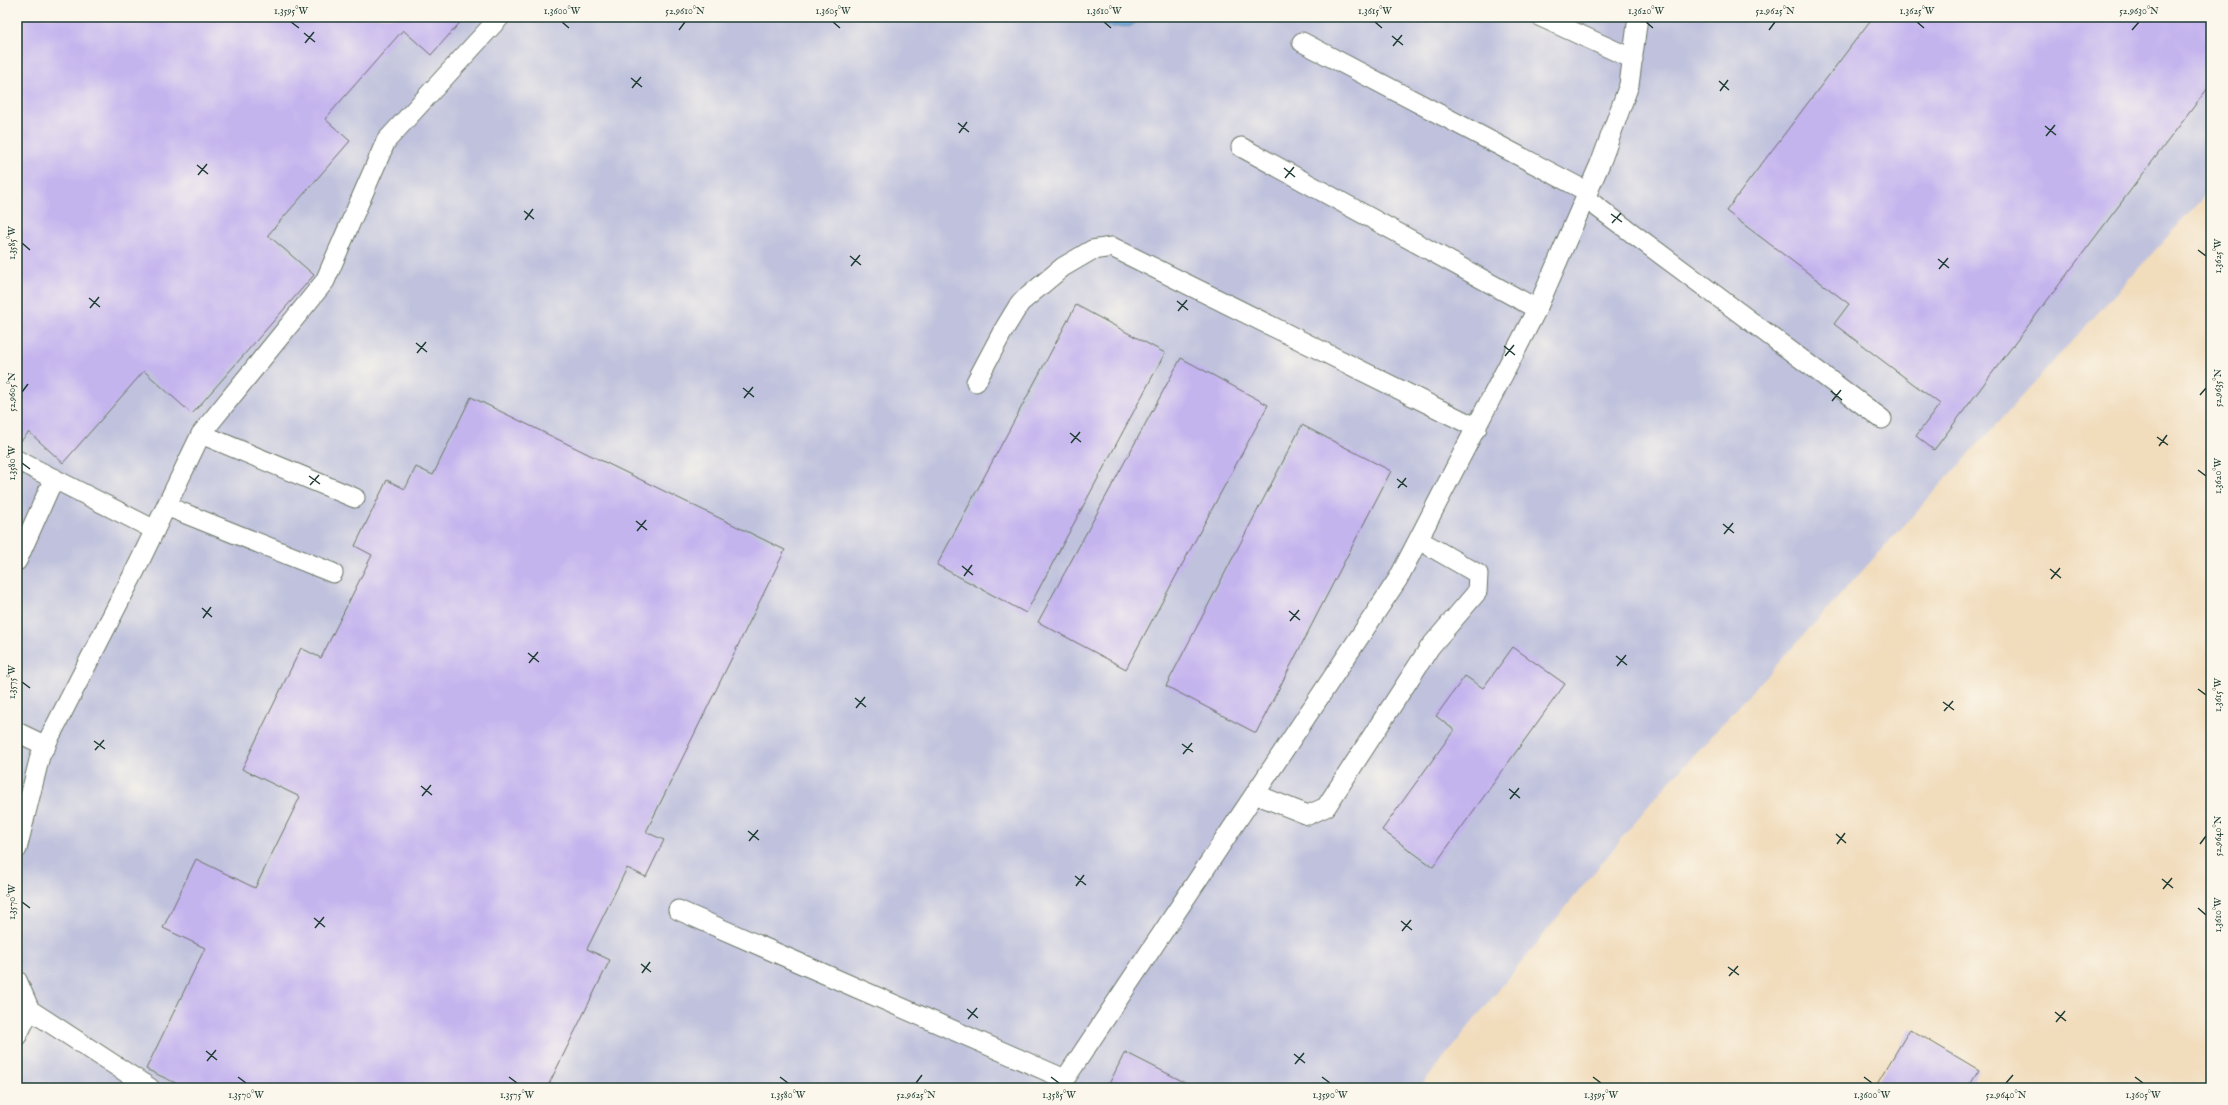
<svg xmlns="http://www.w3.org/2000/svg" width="2228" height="1105" viewBox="0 0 2228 1105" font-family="'IM FELL English',serif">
  <rect width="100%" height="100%" fill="#fbf7ec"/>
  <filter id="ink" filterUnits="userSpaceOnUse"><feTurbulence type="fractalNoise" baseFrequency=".025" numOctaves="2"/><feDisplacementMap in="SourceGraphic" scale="8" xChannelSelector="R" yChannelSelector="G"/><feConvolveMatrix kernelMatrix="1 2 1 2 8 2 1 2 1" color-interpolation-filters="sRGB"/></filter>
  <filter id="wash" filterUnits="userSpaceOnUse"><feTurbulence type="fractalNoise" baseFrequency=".012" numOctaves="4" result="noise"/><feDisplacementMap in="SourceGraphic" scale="16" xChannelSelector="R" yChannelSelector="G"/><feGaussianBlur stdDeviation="0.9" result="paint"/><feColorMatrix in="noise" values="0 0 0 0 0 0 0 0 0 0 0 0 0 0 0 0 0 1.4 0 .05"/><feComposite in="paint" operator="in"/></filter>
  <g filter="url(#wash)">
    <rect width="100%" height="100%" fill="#f1dcbc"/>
    <path fill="#c0c2dd" d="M17,17H2211V189L1653,800L1419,1088H17Z"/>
    <path fill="#78b5eb" stroke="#4c7990" d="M1096,17H1141L1131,26L1109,27Z"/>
    <g id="blocks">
      <path fill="#c4b4ee" d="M17,17H465L431,55L403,30L325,119L350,141L268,235L314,275L192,414L144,371L63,463L29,432L19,443L17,441Z
        M1873,17H2211V84L1934,450L1916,436L1940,404L1834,324L1849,304L1726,211Z
        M1076,305L1165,353L1026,613L937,565Z
        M1181,358L1268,405L1126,669L1038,622Z
        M471,397L785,550L646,832L664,840L646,877L627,868L587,949L610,960L547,1088H186L146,1069L205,948L163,928L196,859L255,888L300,797L242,769L301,648L321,658L372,555L355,546L387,480L405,489L416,467L433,475Z
        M1302,425L1391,471L1256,733L1166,686Z
        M1513,647L1565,684L1433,867L1382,830L1454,730L1436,716L1465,676L1483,688Z
        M1910,1029L1979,1070L1968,1088H1884L1877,1084Z
        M1125,1052L1192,1086L1191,1088H1107Z"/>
    </g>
  </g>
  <g filter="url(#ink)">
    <use href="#blocks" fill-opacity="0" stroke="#687564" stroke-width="1"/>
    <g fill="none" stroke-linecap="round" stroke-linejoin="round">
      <g stroke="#687564" stroke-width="21">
        <path id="service" d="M1541,17L1633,59
          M1302,42L1588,192
          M1241,147L1537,309
          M1585,198L1882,419
          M976,382L1003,331L1020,303L1063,267L1092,250L1112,247L1477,428
          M201,434L355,498
          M17,460L155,530
          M166,506L333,573
          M17,561L54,478
          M17,732L46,746
          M1255,794L1308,815L1326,807L1430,647L1477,592L1478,574L1419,540
          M17,849L40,756L136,569L201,434L325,281L386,141L500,17
          M678,910L1065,1079
          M17,980L30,1010L150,1088
          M17,1036L30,1010
          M1059,1088L1398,579L1537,309L1602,159L1629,85L1638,17"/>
      </g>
      <use href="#service" stroke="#fff" stroke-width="19"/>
    </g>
  </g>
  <path fill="none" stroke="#1f3d34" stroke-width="1.5" d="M291,22L299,28M562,22L569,28M833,22L840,28M1104,22L1111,28M1375,22L1382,28M1646,22L1653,28M1917,22L1924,28M679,30L685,22M1769,30L1775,22M2132,30L2139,22M304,33L315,42M1392,36L1403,45M305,43L314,32M1393,46L1402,35M631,78L642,87M1719,81L1729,90M632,88L641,77M1720,91L1728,80M958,123L969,132M2045,126L2056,135M959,133L967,122M2046,136L2055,125M197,165L208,174M1284,168L1295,177M198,175L207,164M1285,178L1294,167M524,211L534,219M1611,214L1622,222M525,220L533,209M1612,223L1621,213M22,243L30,250M2198,250L2206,256M850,256L861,265M1938,259L1949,268M851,266L860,255M1939,269L1948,258M89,298L100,307M1177,301L1188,310M90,308L99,297M1178,311L1187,300M416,343L427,352M1504,346L1515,355M417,353L426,342M1505,356L1514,345M743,388L754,397M1831,391L1842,400M22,392L28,384M2200,395L2206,388M744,398L753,387M1832,401L1841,390M1070,433L1081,442M2157,437L2168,445M1071,443L1080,432M2159,446L2167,435M22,463L30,469M2198,470L2206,476M309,476L320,484M1397,479L1407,487M310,485L319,475M1398,488L1406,478M636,521L647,530M1723,524L1734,533M637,531L646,520M1724,534L1733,523M962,566L973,575M2050,569L2061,578M964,576L972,565M2051,579L2060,568M202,608L212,617M1289,611L1300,620M203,618L211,607M1290,621L1299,610M528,653L539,662M1616,656L1627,665M529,663L538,652M1617,666L1626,655M22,682L30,688M2198,689L2206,695M855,698L866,707M1943,702L1954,710M856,708L865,697M1944,711L1953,701M94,741L105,749M1182,744L1193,752M95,750L104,740M1183,754L1192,743M421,786L432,795M1509,789L1520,798M422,796L431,785M1510,799L1519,788M748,831L759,840M1836,834L1846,843M749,841L758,830M1837,844L1845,833M2200,844L2206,836M1075,876L1086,885M2162,879L2173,888M1076,886L1084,875M2163,889L2172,878M22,902L30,908M2198,908L2206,915M314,918L325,927M1401,921L1412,930M315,928L324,917M1402,931L1411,920M641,964L651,972M1728,967L1739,975M642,973L650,962M1729,976L1738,966M967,1009L978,1018M2055,1012L2066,1021M968,1019L977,1008M2056,1022L2065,1011M206,1051L217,1060M1294,1054L1305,1063M207,1061L216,1050M1295,1064L1304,1053M238,1077L246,1083M509,1077L517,1083M780,1077L788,1083M1051,1077L1059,1083M1322,1077L1330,1083M1593,1077L1601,1083M1864,1077L1872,1083M2135,1077L2143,1083M916,1083L922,1075M2006,1083L2013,1075"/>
  <rect width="2228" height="1105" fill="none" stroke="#fbf7ec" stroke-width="44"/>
  <rect x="22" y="22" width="2184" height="1061" fill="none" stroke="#1f3d34" stroke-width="1.5"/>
  <g font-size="10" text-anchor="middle" fill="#1f3d34">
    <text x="291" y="14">1.3595°W</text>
    <text x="562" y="14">1.3600°W</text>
    <text x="685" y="14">52.9610°N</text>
    <text x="833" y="14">1.3605°W</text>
    <text x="1104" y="14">1.3610°W</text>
    <text x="1375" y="14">1.3615°W</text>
    <text x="1646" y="14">1.3620°W</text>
    <text x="1775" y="14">52.9625°N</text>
    <text x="1917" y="14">1.3625°W</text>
    <text x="2139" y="14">52.9630°N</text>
    <text transform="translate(11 243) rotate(-90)" y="4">1.3585°W</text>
    <text transform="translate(2217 256) rotate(-90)" y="4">1.3625°W</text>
    <text transform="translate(2217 388) rotate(-90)" y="4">52.9635°N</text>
    <text transform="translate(11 392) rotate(-90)" y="4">52.9605°N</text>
    <text transform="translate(11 463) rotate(-90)" y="4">1.3580°W</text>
    <text transform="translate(2217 476) rotate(-90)" y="4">1.3620°W</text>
    <text transform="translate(11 682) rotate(-90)" y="4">1.3575°W</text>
    <text transform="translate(2217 695) rotate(-90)" y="4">1.3615°W</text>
    <text transform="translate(2217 836) rotate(-90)" y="4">52.9640°N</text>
    <text transform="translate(11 902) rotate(-90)" y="4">1.3570°W</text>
    <text transform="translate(2217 915) rotate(-90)" y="4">1.3610°W</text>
    <text x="246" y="1098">1.3570°W</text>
    <text x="517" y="1098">1.3575°W</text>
    <text x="788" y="1098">1.3580°W</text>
    <text x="916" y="1098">52.9625°N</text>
    <text x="1059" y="1098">1.3585°W</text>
    <text x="1330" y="1098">1.3590°W</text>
    <text x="1601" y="1098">1.3595°W</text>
    <text x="1872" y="1098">1.3600°W</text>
    <text x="2006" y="1098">52.9640°N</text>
    <text x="2143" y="1098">1.3605°W</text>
  </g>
</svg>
